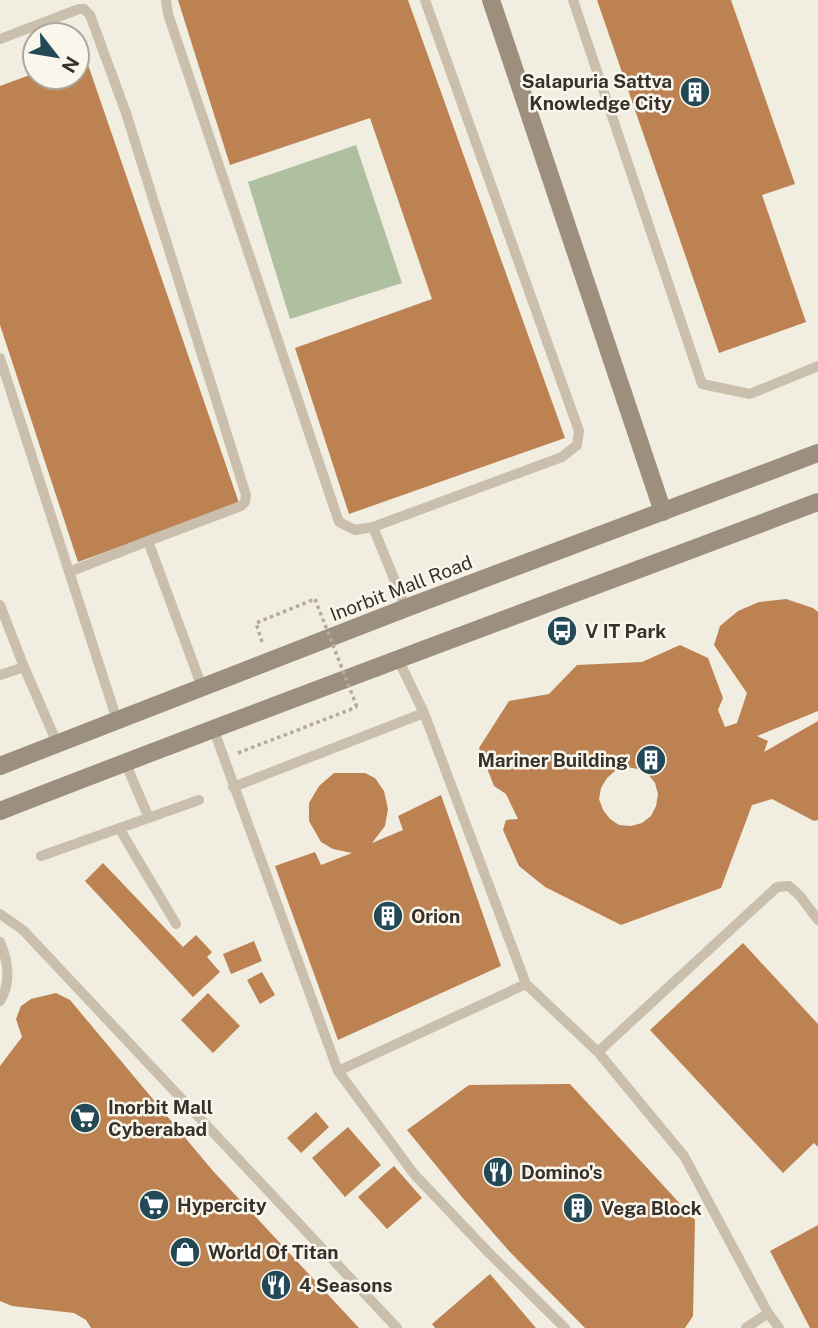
<svg xmlns="http://www.w3.org/2000/svg" width="818" height="1328" viewBox="0 0 818 1328" font-family="'Public Sans',sans-serif">
  <rect width="100%" height="100%" fill="#f1ede0"/>
  <path fill="#afc0a1" d="M356,145L402,283L290,319L248,182Z"/>
  <path fill="#bd8252" fill-rule="evenodd" d="M178,0H408L565,438L349,514L295,348L432,299L370,118L230,165Z
    M597,0H731L795,184L762,195L806,322L719,353Z
    M85,56L239,503L78,562L0,325V86L35,73V77H77V59Z
    M786,599L813,608L818,612V711L757,736L768,741L764,752L818,721V820L814,821L772,799L752,805L721,888L621,925L545,887L519,866L503,830L506,820L518,819L506,794L494,786L479,748L509,701L549,694L577,665L642,662L680,645L708,658L723,698L718,710L725,727L737,723L747,693L714,645L720,626L738,611L759,602ZM626,767L638,769L648,774L655,783L658,794L656,806L651,816L642,823L631,826L619,825L610,819L603,810L599,799L601,788L607,778L615,771Z
    M334,773H365L375,778L384,791L388,809L385,826L372,843L403,830L398,816L441,795L501,966L338,1040L275,866L315,852L321,865L352,853L333,849L321,842L309,821V803L319,786Z
    M103,863L183,947L196,935L212,952L207,957L220,972L193,997L85,881Z
    M254,941L262,961L231,974L223,954Z
    M743,943L818,1024V1147L814,1143L783,1173L650,1030Z
    M262,972L275,995L260,1004L247,980Z
    M56,993L70,1000L213,1171L359,1328H91L86,1320L74,1313L12,1306L0,1301V1066L22,1037L16,1019L21,1006L31,999Z
    M208,993L240,1026L213,1053L181,1020Z
    M570,1084L695,1220L693,1316L685,1328H585L509,1251L461,1196L407,1130L469,1085Z
    M316,1112L329,1127L301,1153L287,1138Z
    M348,1127L381,1165L345,1197L312,1158Z
    M394,1166L422,1198L387,1229L358,1197Z
    M818,1225V1328H810L770,1251Z
    M490,1274L536,1328H435L432,1324Z"/>
  <g fill="none" stroke-linecap="round" stroke-linejoin="round">
    <path stroke="#b5aa97" stroke-width="3.5" stroke-dasharray="3.5 3.5" stroke-linecap="butt" d="M262,642L256,623L315,599
      M238,753L357,707"/>
    <path stroke="#c9bfac" stroke-width="10" d="M166,0L168,14L339,522L355,530L373,527L562,457L577,445L579,431L425,0
      M573,0L702,384L750,394L818,366
      M0,39L79,9H84L90,15L126,113L246,495L245,502L241,506L148,541L202,687
      M0,358L117,720
      M373,527L406,608
      M69,572L148,541
      M0,605L24,667L57,743
      M399,661L424,713L526,984L598,1052L684,1156L768,1313L746,1328
      M0,675L24,667
      M213,728L338,1071L414,1174L489,1253L565,1328
      M125,762L149,818
      M233,787L424,713
      M119,828L176,924
      M41,856L199,800
      M0,914L23,930L397,1328
      M0,942C8,961 12,982 0,1001
      M598,1052L777,887L789,886L800,896L818,920
      M338,1071L526,984
      M768,1313L779,1328"/>
    <path stroke="#9d8f7e" stroke-width="18" d="M491,0L663,512
      M0,766L406,608L818,453
      M0,811C271,705 545,605 818,502"/>
    <path stroke="#b5aa97" stroke-width="3.5" stroke-dasharray="3.5 3.5" stroke-linecap="butt" d="M315,599L357,707"/>
  </g>
  <defs>
    <g id="building-disc" transform="scale(1.575)"><circle r="9.5" fill="#234957" stroke="#f9f6ec"/><path d="M-4-6H4V6H1V3H-1V6H-4ZM-2.5-4.3h1.7v1.8h-1.7ZM.8-4.3h1.7v1.8H.8ZM-2.5-1h1.7V.8h-1.7ZM.8-1h1.7V.8H.8Z" fill="#fff"/></g>
    <g id="bus-disc" transform="scale(1.575)"><circle r="9.5" fill="#234957" stroke="#f9f6ec"/><path d="M-5-6H5V4H4V6H2V4H-2V6H-4V4H-5ZM-3.5-4V0h7V-4ZM-3.5 1.2v1.5H-2V1.2ZM2 1.2v1.5H3.5V1.2Z" fill="#fff"/></g>
    <g id="supermarket-disc" transform="scale(1.575)"><circle r="9.5" fill="#234957" stroke="#f9f6ec"/><path d="M-6-5.5h2.5l.6 2H6L4.5 2H-2.5L-4.4-4H-6ZM-1.5 3.2a1.3 1.3 0 1 0 .1 0ZM3 3.2a1.3 1.3 0 1 0 .1 0Z" fill="#fff"/></g>
    <g id="restaurant-disc" transform="scale(1.575)"><circle r="9.5" fill="#234957" stroke="#f9f6ec"/><path d="M-5-6h1v4h1v-4h1v4h1v-4h1v5L-1.5 .5V6h-2V.5L-5-1ZM5-6V6H3V1.5H1.5Q1.5-4 5-6Z" fill="#fff"/></g>
    <g id="shop-disc" transform="scale(1.575)"><circle r="9.5" fill="#234957" stroke="#f9f6ec"/><path d="M-5-2.5h2.3a2.7 3.5 0 0 1 5.4 0H5L5.5 6h-11ZM-1.5-2.5h3a1.5 2.3 0 0 0-3 0Z" fill="#fff"/></g>
  </defs>
  <g fill-rule="evenodd">
    <use href="#building-disc" x="695" y="92"/>
    <use href="#bus-disc" x="562" y="631"/>
    <use href="#building-disc" x="651" y="760"/>
    <use href="#building-disc" x="388" y="916"/>
    <use href="#supermarket-disc" x="85" y="1118"/>
    <use href="#restaurant-disc" x="498" y="1172"/>
    <use href="#supermarket-disc" x="154" y="1205"/>
    <use href="#building-disc" x="578" y="1208"/>
    <use href="#shop-disc" x="185" y="1252"/>
    <use href="#restaurant-disc" x="276" y="1285"/>
  </g>
  <g text-anchor="middle" dominant-baseline="central" stroke-width="5" stroke-linejoin="round" paint-order="stroke">
    <g font-size="19" font-weight="bold" fill="#38312b" stroke="#f9f6ec" text-anchor="start">
      <text x="672" y="81" text-anchor="end">Salapuria Sattva<tspan x="672" dy="22">Knowledge City</tspan></text>
      <text x="585" y="631">V IT Park</text>
      <text x="628" y="760" text-anchor="end">Mariner Building</text>
      <text x="411" y="916">Orion</text>
      <text x="108" y="1107">Inorbit Mall<tspan x="108" dy="22">Cyberabad</tspan></text>
      <text x="521" y="1172">Domino's</text>
      <text x="177" y="1205">Hypercity</text>
      <text x="601" y="1208">Vega Block</text>
      <text x="208" y="1252">World Of Titan</text>
      <text x="299" y="1285">4 Seasons</text>
    </g>
    <g font-size="19" fill="#38312b" stroke="#f9f6ec">
      <text transform="translate(401 588) rotate(-21)">Inorbit Mall Road</text>
    </g>
  </g>
  <g transform="translate(56 56) rotate(121)"><circle r="33" fill="#f9f6ec" stroke="#aca79f" stroke-width="2"/>
  <path d="M0-5L12 26L0 18L-12 26Z" fill="#234957"/>
  <text y="-10" font-size="19" font-weight="bold" text-anchor="middle" fill="#38312b">N</text>
  </g>
</svg>
